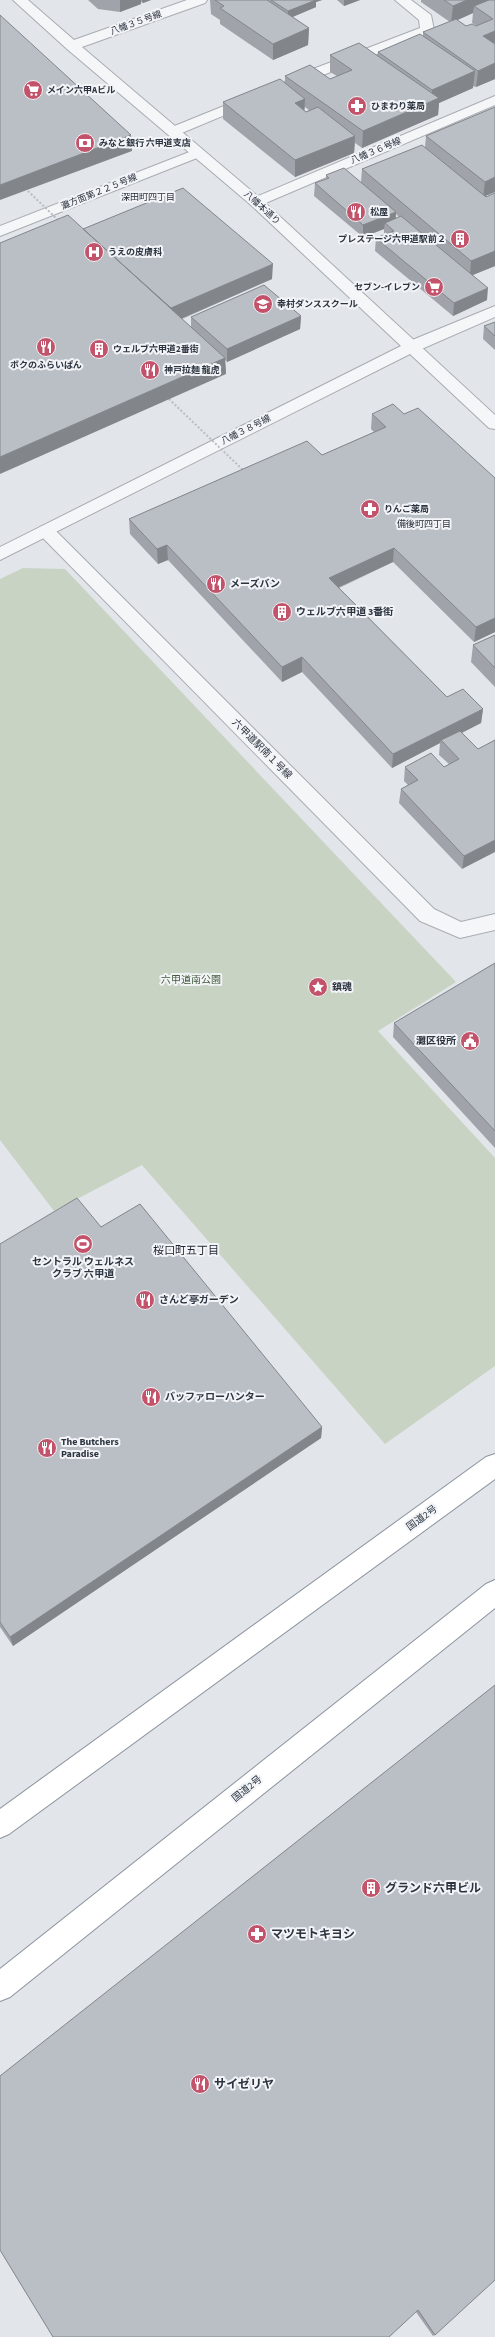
<svg xmlns="http://www.w3.org/2000/svg" width="495" height="2337" viewBox="0 0 495 2337" font-family="'Source Sans 3','Noto Sans JP',sans-serif">
  <rect width="100%" height="100%" fill="#e2e5e9"/>
  <path fill="#c9d3c4" d="M23,568L65,569L456,982L378,1031L495,1158V1366L385,1444L142,1165L54,1211L0,1140V579Z"/>
  <g fill="none" stroke-linecap="round" stroke-linejoin="round">
    <g stroke="#a8acb3" stroke-width="2">
      <path id="service" d="M395,0H411L431,15L434,30L432,33L297,85H287L285,82L287,79L420,28L419,20Z
        M251,95L256,96L258,99L256,102L177,135L172,136L165,132L167,129Z"/>
    </g>
    <g stroke="#a8acb3" stroke-width="2">
      <path id="minor" d="M495,96V105L261,205H251L248,202L251,199Z
        M197,149L202,150L204,153L202,156L0,236V226Z
        M495,306V317L417,351H405L403,347L405,343Z
        M46,525L52,527L434,909L461,922L495,914V930L460,938L420,921L40,535L37,531L40,527Z"/>
    </g>
    <g stroke="#a8acb3" stroke-width="2">
      <path id="tertiary" d="M13,0H28L74,40L187,0H207L205,3L82,47L261,199L495,415V429L489,428L410,354L0,560V547L401,346L251,205L67,49Z"/>
    </g>
    <g stroke="#8b949f" stroke-width="2">
      <path id="trunk" d="M495,1454V1479L9,1834L0,1838V1809L486,1457Z
        M495,1580V1608L10,1997L0,2001V1969L486,1584Z"/>
    </g>
    <use href="#service" fill="#f5f6f8" fill-rule="evenodd"/>
    <use href="#minor" fill="#f5f6f8" fill-rule="evenodd"/>
    <use href="#tertiary" fill="#f5f6f8" fill-rule="evenodd"/>
    <use href="#trunk" fill="#fff" fill-rule="evenodd"/>
    <path stroke="#b9bcc1" stroke-width="2" stroke-dasharray="2 2" stroke-linecap="butt" d="M28,191L59,221
      M169,399L244,471"/>
  </g>
  <path fill="#a0a4aa" fill-rule="evenodd" d="M88,0H151L143,3L141,2V4L120,12L98,9Z
    M210,0H322L316,2V7L292,17L309,28L308,45L273,60L220,24V20L211,14Z
    M337,0H360L344,6Z
    M421,0H495V79L476,87L473,86V88L439,103L438,115L362,148L355,143L354,153L295,177L223,119V102L285,83V76L330,79L337,76L330,72V55H377L378,52L423,36V32L450,22L421,2ZM473,13L472,23L477,26H466L457,20ZM305,107L309,110L306,112L304,111Z
    M495,107V192L485,196L486,197L495,193V266L473,275L487,300L453,316L375,251L376,238L384,235V229L363,237L314,196L315,183L326,179V175L361,182L362,169L425,147L426,136ZM396,214L399,217L396,218Z
    M83,229L272,279L182,319L191,327V317L301,316L300,329L227,362L225,360L226,374Z
    M495,322V350L483,339L484,326Z
    M372,414H404L495,478V632L474,642L393,562L339,588L447,697L483,709L481,723L462,733L478,749L495,740L462,869L399,803L401,789L408,785L404,781L405,767H444L449,764L439,755L440,743L392,768L302,672L282,682L168,560L158,564L130,534L129,519L322,455L374,432L371,429Z
    M495,635V687L471,662L473,645Z
    M495,963V1148L393,1037L394,1023Z
    M0,1244L322,1427L321,1438L13,1646L0,1627Z
    M495,1685L435,2335L433,2336L416,2312Z"/>
  <path fill="#82868b" d="M120,0H141V4L120,12Z
    M142,0H151L143,3Z
    M314,0H322L316,2V7L288,19V11Z
    M344,0H360L344,6Z
    M467,0H493L474,6L473,13L451,23L453,6Z
    M309,28L308,45L273,60V44Z
    M495,31V40L494,47L483,36Z
    M495,63V79L476,87L478,71Z
    M475,71L473,88L439,103L438,115L362,148L363,131L431,102L432,90Z
    M305,99L304,116L295,103Z
    M131,135L132,151L0,200V185Z
    M355,136L354,153L295,177V160Z
    M495,177V192L483,197L485,182Z
    M396,212L395,224L385,223L384,229L363,237V225Z
    M495,251V266L470,276L471,261Z
    M273,264L272,279L171,323V308Z
    M488,288L487,300L453,316L454,303Z
    M301,316L300,329L227,362V349Z
    M225,358L226,374L0,474V457Z
    M167,545L168,560L158,564L157,549Z
    M394,548L393,562L328,592L329,578Z
    M495,618V632L474,642L476,627Z
    M302,657V672L282,682V667Z
    M483,709L481,723L443,742L441,740L440,743L392,768L393,754Z
    M495,840V852L462,869L464,856Z
    M322,1427L321,1438L13,1646L10,1637Z"/>
  <path fill="#babfc6" stroke="#82868b" d="M215,0H267L309,28L273,44L220,8L224,6Z
    M271,0H316L288,11Z
    M444,0H467L453,6Z
    M489,0H495V31L483,36L495,44V63L478,71L423,32L456,19L466,26L472,24L476,26L493,19L474,6Z
    M0,15L131,135L0,185Z
    M420,34L475,71L432,90L378,52Z
    M359,43L439,98L363,131L285,76L310,65L330,79L352,70L330,55Z
    M280,79L305,99L295,103L306,112L318,107L355,136L295,160L223,102Z
    M495,107V177L485,182L426,136Z
    M422,145L486,197L495,193V251L471,261L362,169Z
    M344,168L396,212L363,225L315,183L329,178L326,175Z
    M183,188L273,264L171,308L83,229Z
    M68,215L225,358L0,457V243Z
    M401,216L488,288L454,303L376,238L394,231L385,223Z
    M264,285L301,316L227,349L191,317Z
    M495,322V336L484,326Z
    M393,404L404,414L418,408L495,478V618L476,627L394,548L329,578L447,697L463,689L483,709L393,754L302,657L282,667L167,545L157,549L129,519L307,441L322,455L386,427L372,414Z
    M495,635V668L473,645Z
    M460,731L478,749L495,740V840L464,856L401,789L418,780L405,767L431,753L444,767L459,759L441,740Z
    M495,963V1131L394,1023Z
    M77,1198L101,1227L140,1204L322,1427L10,1637L0,1622V1244Z
    M495,1685V2280L435,2335L418,2310L389,2337H53L0,2250V2076Z"/>
  <defs>
    <g id="supermarket-disc" transform="scale(1)"><circle r="9.5" fill="#c3536a" stroke="#f2f4f7"/><path d="M-6-5.5h2.5l.6 2H6L4.5 2H-2.5L-4.4-4H-6ZM-1.5 3.2a1.3 1.3 0 1 0 .1 0ZM3 3.2a1.3 1.3 0 1 0 .1 0Z" fill="#fff"/></g>
    <g id="pharmacy-disc" transform="scale(1)"><circle r="9.5" fill="#c3536a" stroke="#f2f4f7"/><path d="M-2-6h4v4h4v4h-4v4h-4v-4h-4v-4h4Z" fill="#fff"/></g>
    <g id="bank-disc" transform="scale(1)"><circle r="9.5" fill="#c3536a" stroke="#f2f4f7"/><path d="M-6-4H6V4H-6ZM0-2.3a2.3 2.3 0 1 0 0 4.6a2.3 2.3 0 1 0 0-4.6Z" fill="#fff"/></g>
    <g id="restaurant-disc" transform="scale(1)"><circle r="9.5" fill="#c3536a" stroke="#f2f4f7"/><path d="M-5-6h1v4h1v-4h1v4h1v-4h1v5L-1.5 .5V6h-2V.5L-5-1ZM5-6V6H3V1.5H1.5Q1.5-4 5-6Z" fill="#fff"/></g>
    <g id="building-disc" transform="scale(1)"><circle r="9.5" fill="#c3536a" stroke="#f2f4f7"/><path d="M-4-6H4V6H1V3H-1V6H-4ZM-2.5-4.3h1.7v1.8h-1.7ZM.8-4.3h1.7v1.8H.8ZM-2.5-1h1.7V.8h-1.7ZM.8-1h1.7V.8H.8Z" fill="#fff"/></g>
    <g id="hospital-disc" transform="scale(1)"><circle r="9.5" fill="#c3536a" stroke="#f2f4f7"/><path d="M-5-5h3v3.5h4V-5h3V5h-3V1.5h-4V5h-3Z" fill="#fff"/></g>
    <g id="school-disc" transform="scale(1)"><circle r="9.5" fill="#c3536a" stroke="#f2f4f7"/><path d="M0-5L7-2L0 1L-7-2ZM-4 1L0 2.5L4 1V4Q0 6-4 4Z" fill="#fff"/></g>
    <g id="sight-disc" transform="scale(1)"><circle r="9.5" fill="#c3536a" stroke="#f2f4f7"/><path d="M0-6L1.8-2.2L6-1.7L2.9 1.2L3.7 5.4L0 3.3L-3.7 5.4L-2.9 1.2L-6-1.7L-1.8-2.2Z" fill="#fff"/></g>
    <g id="civic-disc" transform="scale(1)"><circle r="9.5" fill="#c3536a" stroke="#f2f4f7"/><path d="M-.6-6.5H3V-4.5H.6V-3L4-1V1h2V6H-6V1h2V-1L-.6-3ZM-1.2 2.5V6h2.4V2.5Z" fill="#fff"/></g>
    <g id="stadium-disc" transform="scale(1)"><circle r="9.5" fill="#c3536a" stroke="#f2f4f7"/><path d="M0-5a6.5 5 0 1 0 0 10a6.5 5 0 1 0 0-10ZM-3.5-1.8h7v3.6h-7Z" fill="#fff"/></g>
  </defs>
  <g fill-rule="evenodd">
    <use href="#supermarket-disc" x="33" y="90"/>
    <use href="#pharmacy-disc" x="357" y="106"/>
    <use href="#bank-disc" x="85" y="143"/>
    <use href="#restaurant-disc" x="356" y="212"/>
    <use href="#building-disc" x="460" y="239"/>
    <use href="#hospital-disc" x="94" y="252"/>
    <use href="#supermarket-disc" x="434" y="287"/>
    <use href="#school-disc" x="263" y="304"/>
    <use href="#restaurant-disc" x="46" y="347"/>
    <use href="#building-disc" x="99" y="349"/>
    <use href="#restaurant-disc" x="150" y="370"/>
    <use href="#pharmacy-disc" x="370" y="509"/>
    <use href="#restaurant-disc" x="216" y="584"/>
    <use href="#building-disc" x="282" y="612"/>
    <use href="#sight-disc" x="318" y="987"/>
    <use href="#civic-disc" x="470" y="1041"/>
    <use href="#stadium-disc" x="83" y="1244"/>
    <use href="#restaurant-disc" x="145" y="1300"/>
    <use href="#restaurant-disc" x="151" y="1397"/>
    <use href="#restaurant-disc" x="47" y="1448"/>
    <use href="#building-disc" x="371" y="1888"/>
    <use href="#pharmacy-disc" x="257" y="1934"/>
    <use href="#restaurant-disc" x="200" y="2084"/>
  </g>
  <g text-anchor="middle" dominant-baseline="central" stroke-width="4" stroke-linejoin="round" paint-order="stroke">
    <g font-size="9" fill="#2c3440" stroke="#f2f4f7">
      <text transform="translate(136 23) rotate(-20)">八幡３５号線</text>
      <text transform="translate(376 151) rotate(-23)">八幡３６号線</text>
      <text transform="translate(99 192) rotate(-22)">灘方面第２２５号線</text>
      <text transform="translate(262 208) rotate(42)">八幡本通り</text>
      <text transform="translate(246 430) rotate(-27)">八幡３８号線</text>
    </g>
    <g font-size="9" font-weight="bold" fill="#2c3440" stroke="#f2f4f7" text-anchor="start">
      <text x="47" y="90">メイン六甲Aビル</text>
      <text x="371" y="106">ひまわり薬局</text>
      <text x="99" y="143">みなと銀行 六甲道支店</text>
      <text x="370" y="212">松屋</text>
      <text x="446" y="239" text-anchor="end">プレステージ六甲道駅前２</text>
      <text x="108" y="252">うえの皮膚科</text>
      <text x="420" y="287" text-anchor="end">セブン-イレブン</text>
      <text x="277" y="304">幸村ダンススクール</text>
      <text x="113" y="349">ウェルブ六甲道2番街</text>
      <text x="46" y="365" text-anchor="middle">ボクのふらいぱん</text>
      <text x="164" y="370">神戸拉麺 龍虎</text>
      <text x="384" y="509">りんご薬局</text>
    </g>
    <g font-size="9" fill="#1e2531" stroke="#f2f4f7">
      <text x="148" y="197">深田町四丁目</text>
      <text x="424" y="524">備後町四丁目</text>
    </g>
    <g font-size="10" font-weight="bold" fill="#2c3440" stroke="#f2f4f7" text-anchor="start">
      <text x="230" y="584">メーズバン</text>
      <text x="296" y="612">ウェルブ六甲道 3番街</text>
      <text x="332" y="987">鎮魂</text>
      <text x="456" y="1041" text-anchor="end">灘区役所</text>
      <text x="83" y="1262" text-anchor="middle">セントラル ウェルネス<tspan x="83" dy="12">クラブ 六甲道</tspan></text>
      <text x="159" y="1300">さんど亭ガーデン</text>
      <text x="165" y="1397">バッファローハンター</text>
      <text x="61" y="1442">The Butchers<tspan x="61" dy="12">Paradise</tspan></text>
    </g>
    <g font-size="10" fill="#2c3440" stroke="#f2f4f7">
      <text transform="translate(262 749) rotate(45)">六甲道駅南１号線</text>
      <text transform="translate(422 1518) rotate(-36)">国道2号</text>
      <text transform="translate(247 1789) rotate(-39)">国道2号</text>
    </g>
    <g font-size="10" fill="#425b3a" stroke="#f2f4f7">
      <text x="191" y="980">六甲道南公園</text>
    </g>
    <g font-size="11" fill="#1e2531" stroke="#f2f4f7">
      <text x="186" y="1250">桜口町五丁目</text>
    </g>
    <g font-size="12" font-weight="bold" fill="#2c3440" stroke="#f2f4f7" text-anchor="start">
      <text x="385" y="1888">グランド六甲ビル</text>
      <text x="271" y="1934">マツモトキヨシ</text>
      <text x="214" y="2084">サイゼリヤ</text>
    </g>
  </g>
</svg>
